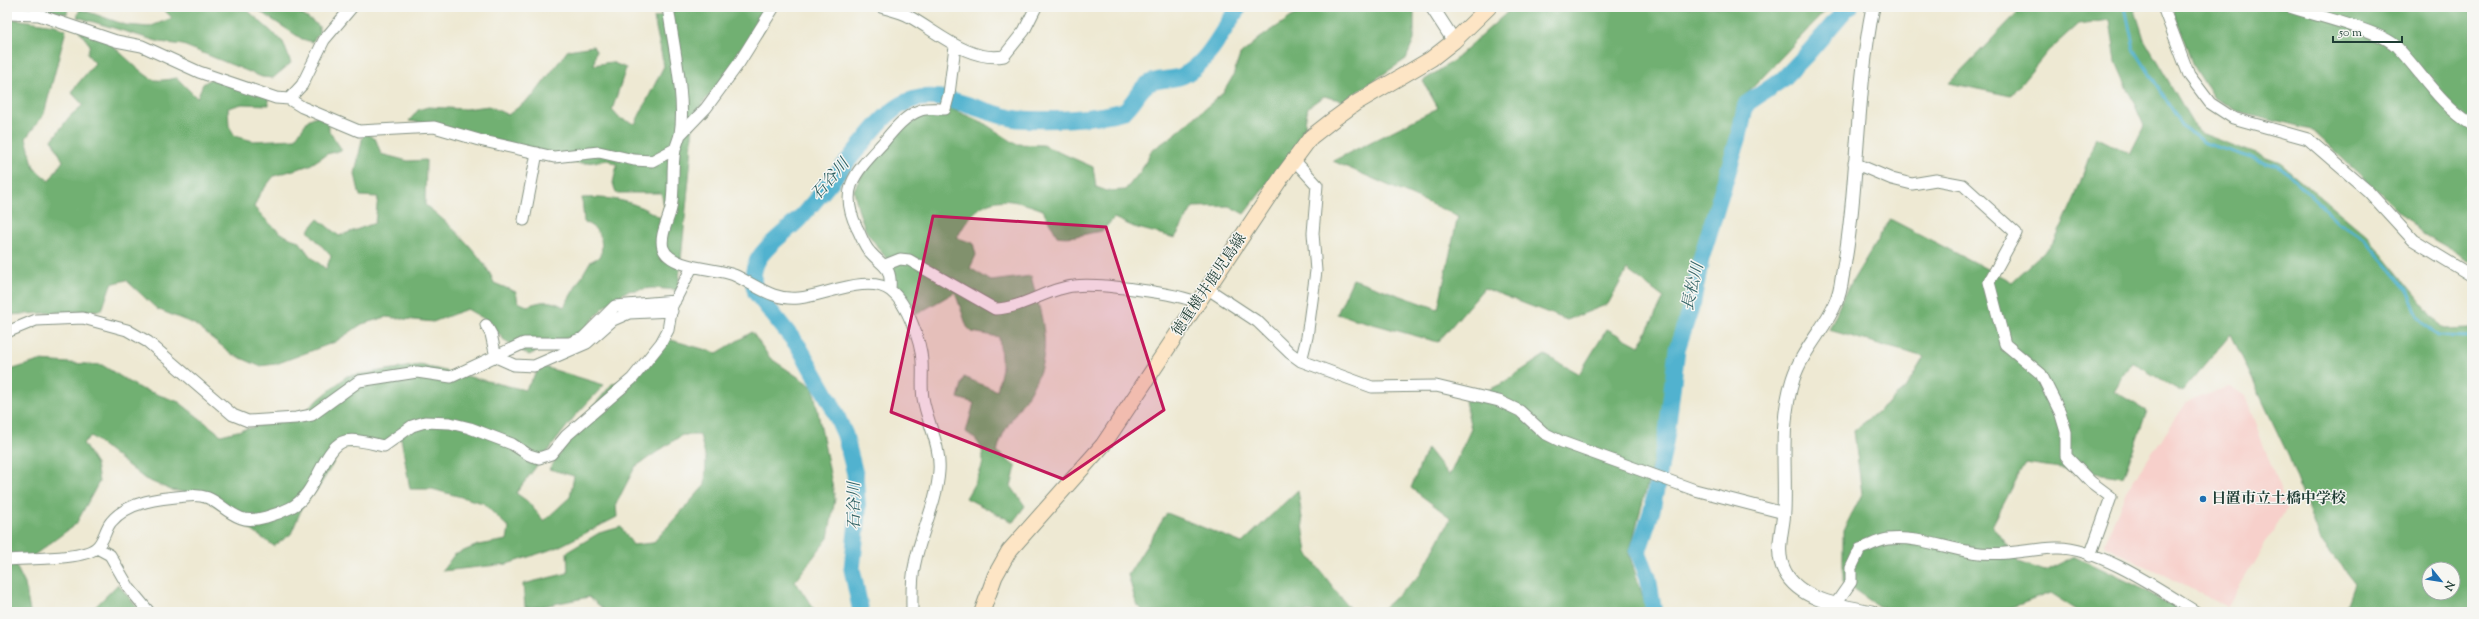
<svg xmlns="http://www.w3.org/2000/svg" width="2479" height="619" viewBox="0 0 2479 619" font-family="'Sorts Mill Goudy','Noto Serif JP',serif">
  <rect width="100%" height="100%" fill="#f6f6f2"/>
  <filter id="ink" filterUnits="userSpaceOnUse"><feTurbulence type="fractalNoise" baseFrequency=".025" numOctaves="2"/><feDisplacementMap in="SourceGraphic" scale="8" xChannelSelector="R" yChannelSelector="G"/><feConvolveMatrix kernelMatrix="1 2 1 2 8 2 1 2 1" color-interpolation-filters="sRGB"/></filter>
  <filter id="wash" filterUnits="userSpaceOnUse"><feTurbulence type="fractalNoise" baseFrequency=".012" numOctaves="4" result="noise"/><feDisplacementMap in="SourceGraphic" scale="16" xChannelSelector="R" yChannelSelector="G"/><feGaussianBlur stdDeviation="0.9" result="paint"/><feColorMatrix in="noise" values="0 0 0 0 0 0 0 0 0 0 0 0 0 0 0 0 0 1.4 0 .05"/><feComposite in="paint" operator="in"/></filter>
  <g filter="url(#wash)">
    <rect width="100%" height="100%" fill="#eee9d3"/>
    <path fill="#f7d0cb" d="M2230,386L2245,396L2287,508L2227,607L2104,545L2126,491L2187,402Z"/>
    <path fill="#71b072" stroke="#487653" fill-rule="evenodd" d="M7,7H68L67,14L37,8Z
      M161,7H244L283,42L291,63L273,78L262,77L183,45L160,42L77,17L80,9L126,25L149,27L172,18Z
      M257,7H291L319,26V34L312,42L302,39L262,13Z
      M676,7H771L762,31L693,115L691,158L678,290L653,288L627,291L603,308L583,331L529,355L506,342L488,321L467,309L433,322L386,317L362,324L335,342L276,364L259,366L232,354L194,324L157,309L126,280L111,284L102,310L7,315V18L55,25L66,30L44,114L26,138L34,168L49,181L63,161L52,140L69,117L83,105L71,92L95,63L87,54L90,45L79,31C87,34 100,36 108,42C118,49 145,78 155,80C162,81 170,79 177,78L197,98L203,84L212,78L268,96L269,105L242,104L228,108L229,126L235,136L253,141L295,139L308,120L320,114L328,117L329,131L342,150L327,154L310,165L274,176L259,195L254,207C267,221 279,236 299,241L310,256L326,269L331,256L308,231L318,219L339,236L375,223L378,197L360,196L355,174L364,130L376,140L381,154L408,161L426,160L425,205C447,221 486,258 494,283L516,292L518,302L527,306C541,301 550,299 564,307L590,262L601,256C603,238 601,230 584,222L582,198C617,197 634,201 664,220V204L661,193H616L613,183L617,165L608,160L586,163H557L539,151L431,124L409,121L418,110L428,107L465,109L489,106L508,115L533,96L568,50L593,46L596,51L594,65L611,62L626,68L612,110L619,118L635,124L664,66L654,18L676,11Z
      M1306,7H1414V40L1406,59L1343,101L1324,96L1308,107L1305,122L1306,133L1244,214L1229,206L1193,207L1175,238L1134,227L1114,218L1102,231C1087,233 1072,239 1057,236L1043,210C1001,194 979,195 957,238L973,243L976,255L970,268L991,281L1031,276C1041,316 1055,349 1032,388C1020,409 1002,428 997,452L1016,467L1011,486L1025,506L1013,522L966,498C980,474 996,451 966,432L974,403L958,398L964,377L997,391L1002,368L999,337L972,332L967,327L955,292L917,314L902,289L891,279V265L866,231L858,209L854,190L861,176L895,135L931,110L949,108L982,122L1016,144L1043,145L1093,167L1096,187L1107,191L1125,190L1141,171L1151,151L1175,134L1223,93L1233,76L1240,55L1260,38Z
      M1513,7H1829L1740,101L1686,304L1659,440L1629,554L1648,612H1379L1420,575L1451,518L1411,488L1427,448L1449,476L1471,429L1465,401L1501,384L1545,355L1579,374L1607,329L1639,346L1664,298L1627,270L1608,304L1567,320L1484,288L1438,342L1337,314L1353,279L1438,309L1458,216L1333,161L1438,108L1423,81L1453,61Z
      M2023,7H2134L2144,39L2198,132L2280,163L2366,235L2443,329L2472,328V612H2345L2355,584L2319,538L2289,457L2231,334L2182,392L2131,362L2114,391L2147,411L2123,477L2025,463L1992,526L2019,562L2045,571L2075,556L2137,586L2183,612H2080L2050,593L2013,607L1984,612H1904L1878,606L1843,582V531L1862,494L1854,431L1905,389L1924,357L1829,330L1844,295L1890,219L2012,282L2054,243L2075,197L2096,137L2130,154L2144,126L2116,62L2110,20L2078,24L2048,51L2011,96L1949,83ZM2429,569H2453V593H2429Z
      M2172,7H2472V262L2423,234L2311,129L2237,111L2213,97L2192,63Z
      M752,332L770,358L813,387L835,499L828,538L795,581L816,612H607L589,597L539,607H525L523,584L568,573L567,552L599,533L621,527L633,545L653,543L705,485L706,460L700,435H682L635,467L616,504L617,517L556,548L507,564L442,571L454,555L478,545L507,540L509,528L483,503L432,489H410L401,438L384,448L343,447L319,487L302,508L291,534L274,546L200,495L171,490L145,479L91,436L83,443L96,464L99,482L76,524L33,556L14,562L25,584L30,612H7V371L39,361L102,365L139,388L179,402L221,435L258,426L306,410L347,376L420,365L525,390L541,366L604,385L574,417L516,493L527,501L544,521L570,497L574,476L549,469L587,414L612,384L632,376L668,339L717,353Z
      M1298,490L1307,553L1352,612H1145L1137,606L1128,575L1167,513L1242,543Z
      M118,584L141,612H90Z"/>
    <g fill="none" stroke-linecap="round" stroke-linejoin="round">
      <path stroke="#51b2cf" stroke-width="3" d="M2125,7L2134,49L2184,128L2205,143L2277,166L2289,174L2339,223L2364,239L2407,289L2418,317L2438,336L2472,337"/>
      <path stroke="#51b2cf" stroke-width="17" d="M861,612L852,569L858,513L855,474L845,435L831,403L799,347L756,293C743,256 778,241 800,218C821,195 840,170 860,146C872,132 884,115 901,105C937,83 982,115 1018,119C1050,121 1094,119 1124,111C1133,104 1136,95 1144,87C1154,77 1170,81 1182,76C1209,63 1222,30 1239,7
        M1654,612L1648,577L1638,552L1652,510L1667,432L1677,349L1693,301L1701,259L1739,136L1746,104L1783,79L1808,53L1846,9L1850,7"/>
    </g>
  </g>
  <g filter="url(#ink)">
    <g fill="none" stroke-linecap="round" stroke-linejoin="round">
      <g stroke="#869384" stroke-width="13">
        <path id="minor" d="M668,7C673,44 686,99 680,134C679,140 676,145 675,150C671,169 675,189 671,208C669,219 659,236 663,248C670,269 717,268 734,275C756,285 773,301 799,298C824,296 869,273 891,291C907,303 921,342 922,361C923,374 921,386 923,398C927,422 941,446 939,471C937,502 921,532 915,563C911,579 912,595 912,612
          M881,7C891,10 902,12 910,17C939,33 969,62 1004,56L1024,31L1036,7
          M2163,7L2189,75L2210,103L2233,118L2308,139L2368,191L2413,240L2472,276
          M2290,7C2313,15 2380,30 2396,46C2421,72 2440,105 2472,125
          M7,14L39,15L116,41L142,46L199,72L276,98L289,99L302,107L359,131L434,127L479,140L554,157L599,152L634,160L652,161L675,149
          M289,99L302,85L324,40L352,7
          M680,135L706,108L739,63L774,7
          M1294,160L1317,185L1313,233L1316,271L1307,337L1301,361
          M1854,163L1892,179L1912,184L1936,180L1963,185L2016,233L1989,282L2005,344L2041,374L2060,412L2066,432V456L2091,482L2111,497L2090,556
          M524,220L537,153
          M885,265L900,259L909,260L995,309C1024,308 1048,288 1074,286C1097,283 1179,293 1198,303
          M1208,289L1258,322L1290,353L1301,361L1372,387L1436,386L1499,401L1520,411L1544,433L1562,442L1695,490L1784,513
          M890,290C892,265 883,267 870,252C864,246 861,235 857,228C838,189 855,173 882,144C892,132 905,115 921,110C928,108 938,109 945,109L949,94L955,46
          M486,325L491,334L496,357L514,365L534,366L587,343L613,320L629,313L672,311
          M7,332L36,320L83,318L127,330L148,342L233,415L248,421L296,418L312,415L359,381L417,372L451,377L524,343H570L583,338L615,306L675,301
          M97,548L110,555L129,588L149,612
          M7,560C27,558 82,560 96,548C104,542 105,529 111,522C128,501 161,498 186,496C215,492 218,509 241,518C254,523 278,514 290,508C317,495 321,452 342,442C353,437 373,444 384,446L412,426L425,422L450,423L470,428L512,444L529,455L539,458L551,454L566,436L632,379L661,343L668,330L672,306L692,267
          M1830,612L1851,582V568L1860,549C1869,546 1879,540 1888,539C1918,536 1944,548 1972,552C2001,557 2028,549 2056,548C2097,546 2162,591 2196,612"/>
      </g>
      <g stroke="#869384" stroke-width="15">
        <path id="tertiary" d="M1432,7L1454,41
          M1872,612C1843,606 1800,601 1785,572C1774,552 1783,531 1784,511C1786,466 1779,423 1793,379C1802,350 1825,329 1836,302C1839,295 1841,286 1842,278C1859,189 1855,96 1873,7"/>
      </g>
      <g stroke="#869384" stroke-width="17">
        <path id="secondary" d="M982,612L995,576L1009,551L1103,445L1283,175L1311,137L1334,119L1356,103L1431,59L1454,41L1489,7"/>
      </g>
      <use href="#minor" stroke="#fff" stroke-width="11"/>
      <use href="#tertiary" stroke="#fff" stroke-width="13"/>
      <use href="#secondary" stroke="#fde5c5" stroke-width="15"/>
    </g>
  </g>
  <path fill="#c2185b" fill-opacity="0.2" stroke="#c2185b" stroke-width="3" stroke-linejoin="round" d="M933,216L1106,227L1164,410L1063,479L891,412Z"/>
  <circle fill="#1f6fb2" stroke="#f6f6f2" stroke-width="1.5" cx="2203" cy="499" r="4"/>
  <g text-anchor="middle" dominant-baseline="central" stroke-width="3" stroke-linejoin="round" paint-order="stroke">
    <g font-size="15" fill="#1f3d34" stroke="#f6f6f2">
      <text transform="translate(1210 285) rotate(-56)">徳重横井鹿児島線</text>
    </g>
    <g font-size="15" font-weight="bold" fill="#1f3d34" stroke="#f6f6f2" text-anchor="start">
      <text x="2211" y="499">日置市立土橋中学校</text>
    </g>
    <g font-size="16" font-style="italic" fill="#2e6062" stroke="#f6f6f2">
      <text transform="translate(831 180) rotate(-49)">石谷川</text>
      <text transform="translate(1694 287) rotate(-77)">長松川</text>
      <text transform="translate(855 506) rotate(-90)">石谷川</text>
    </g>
  </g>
  <rect width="2479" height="619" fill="none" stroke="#f6f6f2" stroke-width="24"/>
  <g transform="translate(2441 581) rotate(120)"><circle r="19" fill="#f6f6f2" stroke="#a0aca6"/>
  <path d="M0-3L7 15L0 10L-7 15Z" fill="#1f6fb2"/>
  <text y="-6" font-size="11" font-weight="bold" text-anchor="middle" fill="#1f3d34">N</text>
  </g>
  <path d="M2333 36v6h69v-6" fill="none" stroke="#1f3d34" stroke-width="2"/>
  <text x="2339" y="36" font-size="12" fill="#1f3d34" stroke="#f6f6f2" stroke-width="3" paint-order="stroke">50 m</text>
</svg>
